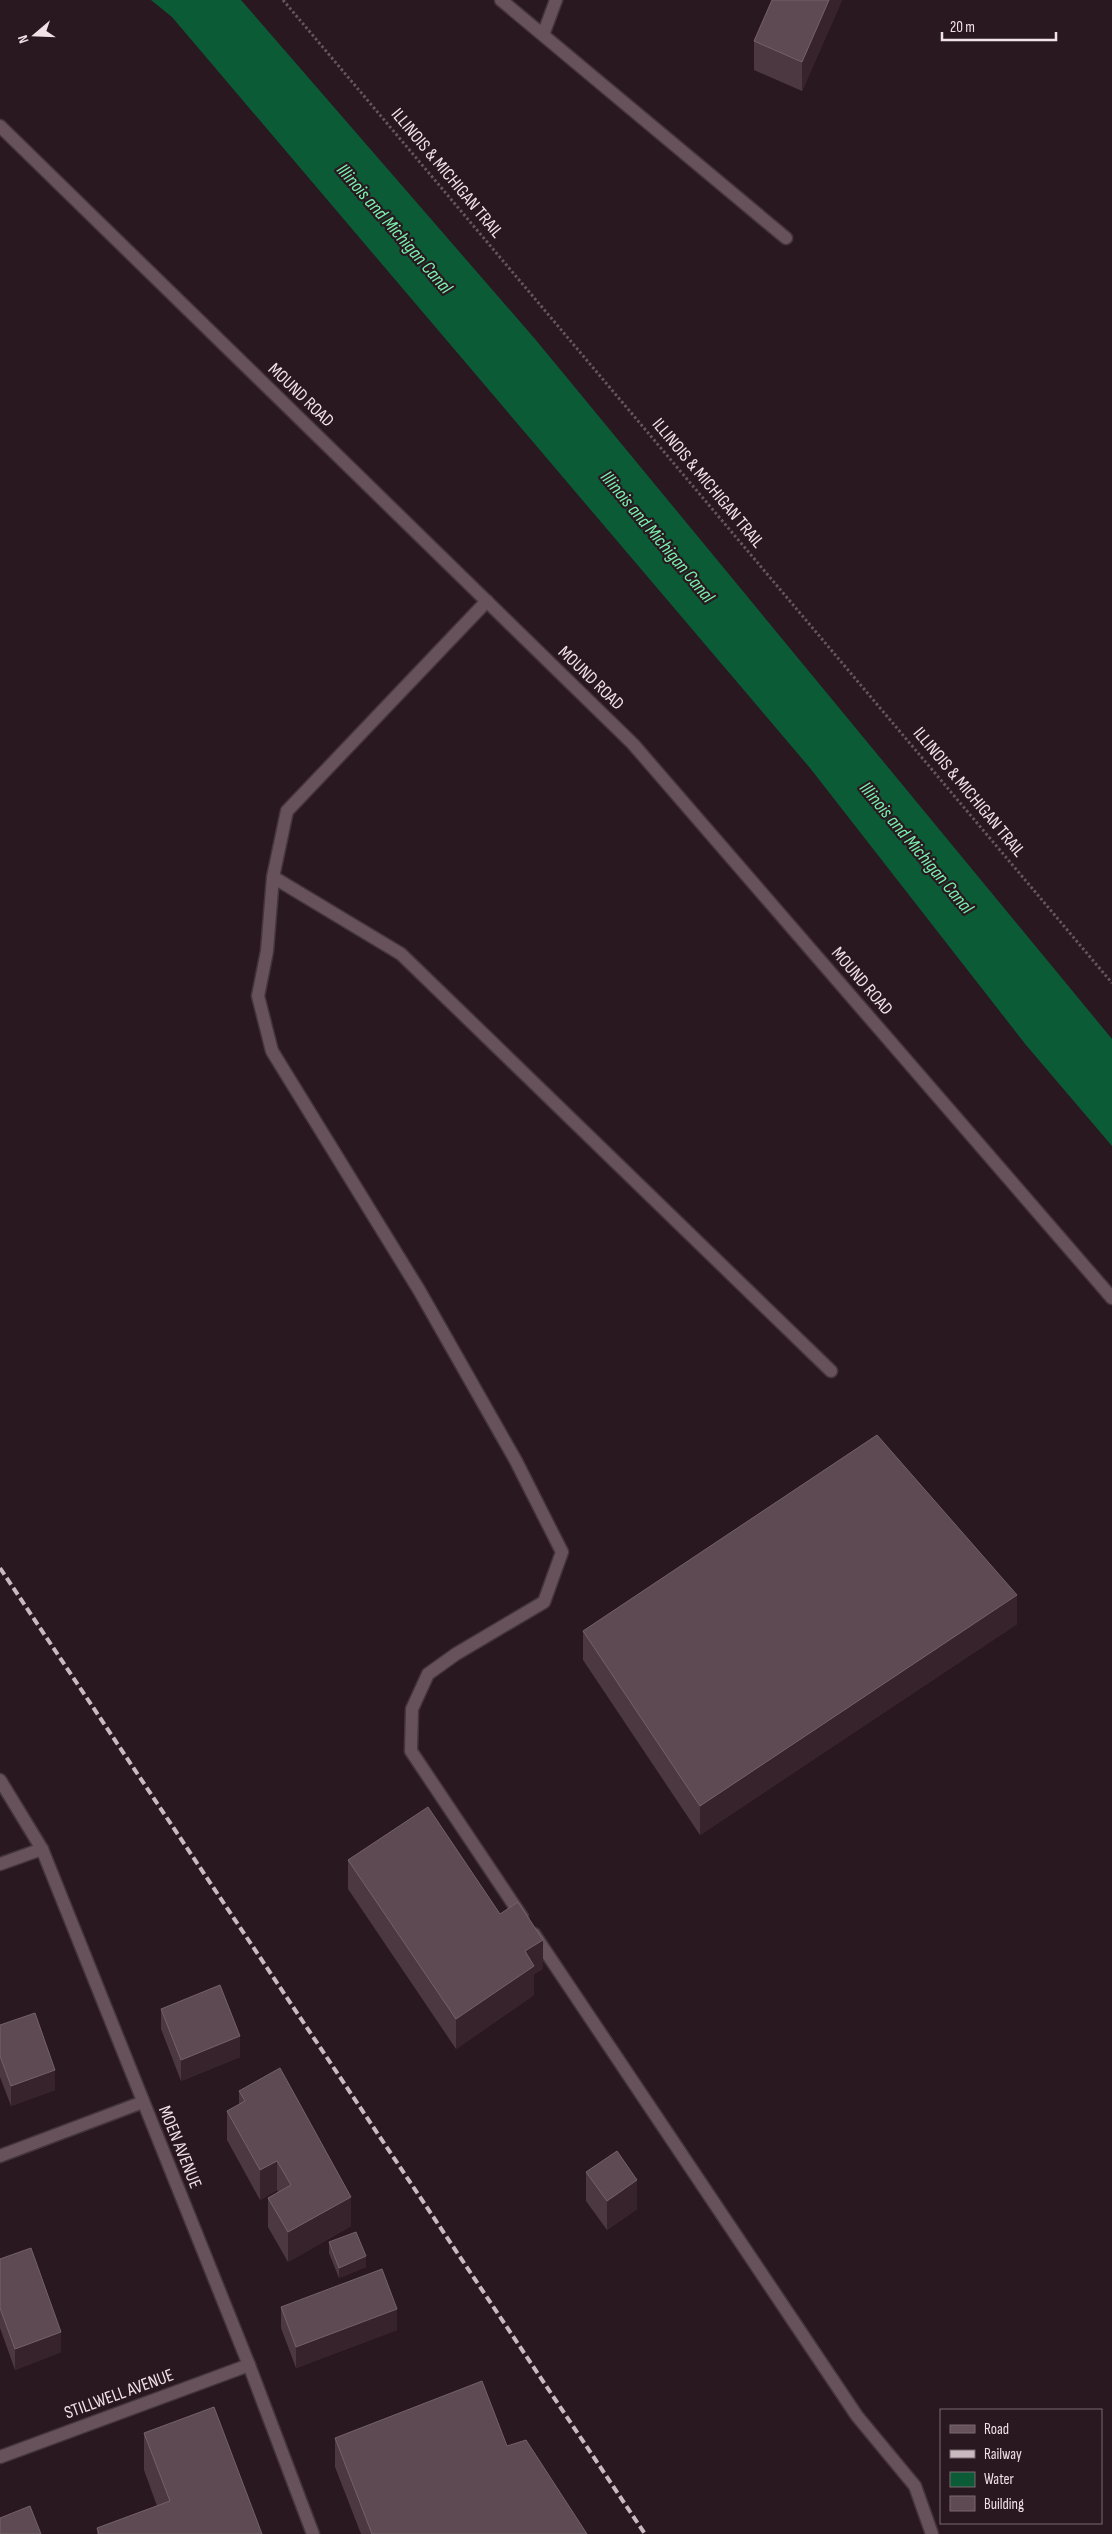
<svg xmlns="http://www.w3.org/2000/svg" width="1112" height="2534" viewBox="0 0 1112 2534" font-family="'Sofia Sans Condensed',sans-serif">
  <rect width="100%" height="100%" fill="#2a1820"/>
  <path fill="#0b5b37" d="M151,0H241L535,339L1112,1039V1146L1026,1045L810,768L172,17Z"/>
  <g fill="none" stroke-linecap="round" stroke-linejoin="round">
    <g stroke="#43353a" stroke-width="15">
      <path id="service" d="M501,0L786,238
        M543,35L556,0
        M487,601L287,811L273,877L267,951L258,996L272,1051L419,1290L516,1461L562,1552L544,1602L456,1654L428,1674L412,1709L411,1751L522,1917
        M273,877L401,954L831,1371
        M534,1934L857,2416L915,2486L932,2534
        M0,2156L143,2102"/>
    </g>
    <g stroke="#43353a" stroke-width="15">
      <path id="minor" d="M0,126L633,744L1112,1298
        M0,1864L42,1849
        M0,2457L249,2365"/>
    </g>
    <g stroke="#43353a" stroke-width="15">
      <path id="tertiary" d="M0,1780L42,1849L249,2365L313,2534"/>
    </g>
    <path stroke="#66555d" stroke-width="3" stroke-dasharray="2.5 2.5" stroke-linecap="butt" d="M283,0L1112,983"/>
    <use href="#service" stroke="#67515a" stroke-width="12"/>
    <use href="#minor" stroke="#67515a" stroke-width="12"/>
    <use href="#tertiary" stroke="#67515a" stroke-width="12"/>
    <path stroke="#c8babf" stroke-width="4" stroke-dasharray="8 4" stroke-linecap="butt" d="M0,1568L645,2534"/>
  </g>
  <path fill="#4b3840" d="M842,0L802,91L754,70V41Z
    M1017,1624L700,1835L583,1660V1631Z
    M348,1860L500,1914L543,1969L534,1974V1995L456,2049L348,1889Z
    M161,2009L240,2057L181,2081L161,2029Z
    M0,2025L55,2090L11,2106L0,2077Z
    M239,2091L351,2226L288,2262L268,2227V2198L278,2192L277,2190L260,2200L227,2140V2111L239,2105Z
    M586,2172L637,2209L607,2230L586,2201Z
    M329,2242L366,2267L339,2278L329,2253Z
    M0,2259L61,2352L15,2370L0,2328Z
    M281,2307L397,2330L296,2368L281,2328Z
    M144,2433L262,2534H97V2528L157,2506L144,2470Z
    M335,2438L507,2446L587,2534H361L335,2467Z"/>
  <path fill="#37232b" d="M829,0H842L802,91V62Z
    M1017,1595V1624L700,1835V1806Z
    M543,1940V1969L534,1974V1995L456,2049V2019L525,1951Z
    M240,2036V2057L181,2081V2060Z
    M55,2070V2090L11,2106V2086Z
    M277,2161V2190L260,2200V2170Z
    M637,2180V2209L607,2230V2201Z
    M351,2197V2226L288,2262V2232Z
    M366,2256V2267L339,2278V2268Z
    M397,2309V2330L296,2368V2347Z
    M61,2332V2352L15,2370V2349Z"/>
  <path fill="#5d4a52" stroke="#746269" d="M772,0H829L802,62L754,41Z
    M877,1435L1017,1595L700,1806L583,1631Z
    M428,1807L500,1914L518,1902L543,1940L525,1951L534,1966L456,2019L348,1860Z
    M220,1985L240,2036L181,2060L161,2009Z
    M35,2013L55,2070L11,2086L0,2056V2025Z
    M280,2068L351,2197L288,2232L268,2198L291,2185L277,2161L260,2170L227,2111L245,2101L239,2091Z
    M617,2151L637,2180L607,2201L586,2172Z
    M356,2232L366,2256L339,2268L329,2242Z
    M31,2248L61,2332L15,2349L0,2308V2259Z
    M382,2269L397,2309L296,2347L281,2307Z
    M482,2381L507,2446L526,2440L587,2534H372L335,2438Z
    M214,2407L262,2534H99L97,2528L170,2501L144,2433Z
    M30,2506L41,2534H0V2518Z"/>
  <g text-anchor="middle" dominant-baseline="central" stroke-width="4.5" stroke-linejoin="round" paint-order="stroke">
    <g font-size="18" fill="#f0e2e7" stroke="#2a1820">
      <text transform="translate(447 173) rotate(50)">ILLINOIS &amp; MICHIGAN TRAIL</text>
      <text transform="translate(301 395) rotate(44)">MOUND ROAD</text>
      <text transform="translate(708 483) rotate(50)">ILLINOIS &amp; MICHIGAN TRAIL</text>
      <text transform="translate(591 678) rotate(44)">MOUND ROAD</text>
      <text transform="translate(969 792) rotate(50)">ILLINOIS &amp; MICHIGAN TRAIL</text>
      <text transform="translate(862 981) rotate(49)">MOUND ROAD</text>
      <text transform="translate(180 2147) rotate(68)">MOEN AVENUE</text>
      <text transform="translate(119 2394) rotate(-20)">STILLWELL AVENUE</text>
    </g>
    <g font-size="19" font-style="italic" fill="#76f2ad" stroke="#2a1820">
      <text transform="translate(394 229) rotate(49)">Illinois and Michigan Canal</text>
      <text transform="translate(657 537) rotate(50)">Illinois and Michigan Canal</text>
      <text transform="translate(916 848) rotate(50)">Illinois and Michigan Canal</text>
    </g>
  </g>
  <rect x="940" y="2409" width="162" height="115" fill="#2a1820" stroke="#796970"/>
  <rect x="950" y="2425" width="25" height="8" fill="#67515a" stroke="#796970"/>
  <text x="984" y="2434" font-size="15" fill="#f0e2e7">Road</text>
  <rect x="950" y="2450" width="25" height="8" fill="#c8babf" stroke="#796970"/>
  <text x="984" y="2459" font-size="15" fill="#f0e2e7">Railway</text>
  <rect x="950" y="2472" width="25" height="15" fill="#0b5b37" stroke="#796970"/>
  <text x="984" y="2484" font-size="15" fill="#f0e2e7">Water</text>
  <rect x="950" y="2496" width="25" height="15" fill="#5d4a52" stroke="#796970"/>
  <text x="984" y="2509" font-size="15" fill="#f0e2e7">Building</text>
  <g transform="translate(35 35) rotate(251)" stroke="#2a1820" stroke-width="4" paint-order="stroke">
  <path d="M0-4L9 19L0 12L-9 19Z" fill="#f0e2e7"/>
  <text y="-8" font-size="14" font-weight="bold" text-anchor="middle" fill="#f0e2e7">N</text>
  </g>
  <path d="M942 32v8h114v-8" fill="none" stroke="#f0e2e7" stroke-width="2.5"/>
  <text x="950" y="32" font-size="15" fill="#f0e2e7" stroke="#2a1820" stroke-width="4" paint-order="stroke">20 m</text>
</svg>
